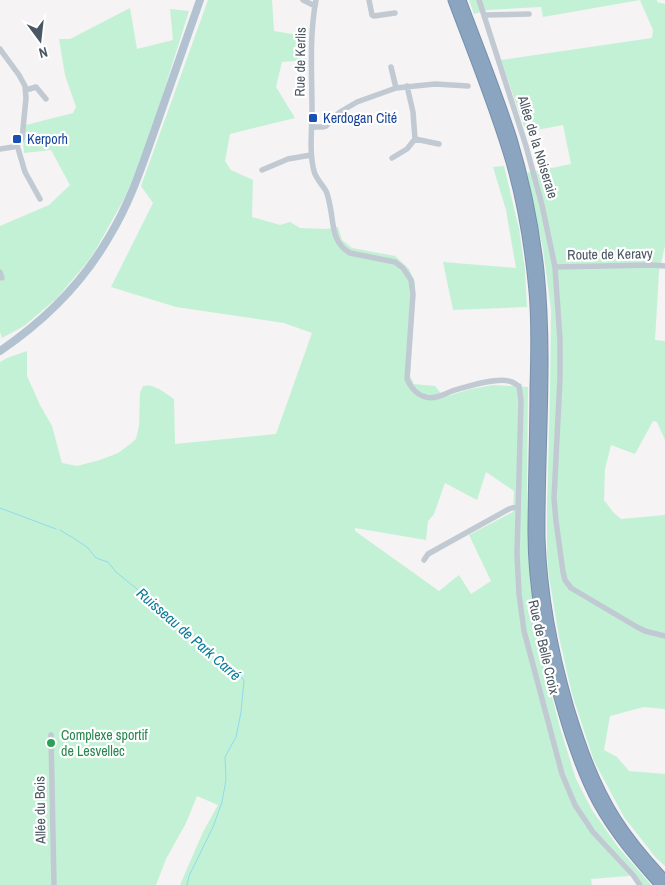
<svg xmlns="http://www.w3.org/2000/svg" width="665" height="885" viewBox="0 0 665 885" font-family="'Archivo Narrow',sans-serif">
  <rect width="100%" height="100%" fill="#f5f3f3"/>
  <path fill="#c3f1d5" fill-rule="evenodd" d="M208,0H272L274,31L292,34H307L306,60L282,62L276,87L295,118L230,134L225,161L231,170L253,180L252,217L280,225L290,222L300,228L326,229L338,227L342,240L352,248L395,256L409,269L415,282V296L410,376L414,384L435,386L444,397L471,389L493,385L528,387L527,501L530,582L540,650L560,728L576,779L592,810L618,847L651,885H643L634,873L628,876L591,879L592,885H180L203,832L218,805L197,796L186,823L166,859L156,885H0V362L7,358L27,351V376L40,405L52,426L62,463L77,466L100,460L118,453L129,445L136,439L139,426L140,393L143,386C154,383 165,393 174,399L175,444L276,434L312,333L284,323L176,307L111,287L153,203L141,186ZM486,472L514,491L513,512L469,535L491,581L471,594L459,575L439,591L355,531V528L426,540L428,521L434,514L445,483L477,500Z
    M469,0H657V2L665,4V246L659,271L655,340L665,341V440L657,422L653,421L635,454L611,445L605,469L604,500L613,512L621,519L665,515V709L644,707L610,716L604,750L617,757L629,771L665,774V866L656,858L624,817L594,761L572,694L559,637L549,577L547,554V507L550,394L551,309L543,249L527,173L571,164L563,125L526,132L501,60L652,38L653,30L640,0L543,17L541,7L488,10L474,14Z
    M130,8L137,49L173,40L170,9L189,11L146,148L124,199L95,251L85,265L57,298L24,326L2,338L0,332V226L49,205L70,185L51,150L24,153L23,141L26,125L73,113L76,107L65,75L59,39H70Z
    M504,166L519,229L525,269L527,307L453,310L443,262L516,268L506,210L493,167Z"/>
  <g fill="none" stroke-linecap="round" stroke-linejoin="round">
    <path stroke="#90daee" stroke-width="1" d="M0,508L56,529
      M60,530L75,539L88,548L96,558L108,562L116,572L217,654L244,680L241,712L236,737L225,757L226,780L222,802L213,827L189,876L187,885"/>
    <g stroke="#7690ad" stroke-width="11">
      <path id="highway" d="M453,0C473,54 495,107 511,162C523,204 530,248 534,291C537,323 536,356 535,389C535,437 533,485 533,533C533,593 545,651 562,708C571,740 582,773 598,803C615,834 637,859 660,885
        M461,0C478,46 497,92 512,139C525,182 534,226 539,271C548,360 539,450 540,539C542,597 553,653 569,708C581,747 594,784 616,819C630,841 647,861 665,880"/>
    </g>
    <path stroke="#c1cad2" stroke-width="5.5" d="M303,0L315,6
      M316,0C309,37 312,73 312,110C312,131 309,152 314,171C316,179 322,184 326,191C328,195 329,201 330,206C334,223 331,242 350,253L395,262L403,268L411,280L413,294L407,379C411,388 416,395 426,397C434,400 444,394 452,391C465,387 499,376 512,382C513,382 518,386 519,386L521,401L517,554L519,594L524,631L562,774L575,805L593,832L633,875L640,885
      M369,0L372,15L374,16L395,13
      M479,0L526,146L542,205L555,267L560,340V378L554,498L556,521L563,572L565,580L571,588L637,627L645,631L665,636
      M484,15L529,14
      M0,49L19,75L25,86L26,98L22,139L17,145L13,147L0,149
      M391,67L396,88
      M26,90L36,87L46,99
      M312,127H322L326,126L340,112L357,102L396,88L435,84L468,86
      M415,139L439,144
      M17,145L25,172L40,199
      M392,158L407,149L415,139L413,112L407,86
      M262,170L288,159L311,155
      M555,267L653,265L665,266
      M0,272L2,278
      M424,560L428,554L509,509L518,506
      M51,735L54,885"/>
    <path stroke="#b3c2d1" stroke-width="8" d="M0,351C44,321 82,284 109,237C130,203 142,166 155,129C170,86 185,43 200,0"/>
    <use href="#highway" stroke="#8ba5c1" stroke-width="9"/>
  </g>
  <g fill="#1a4fb4" stroke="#fff" stroke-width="2">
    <rect x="308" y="113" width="10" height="10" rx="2.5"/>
    <rect x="12" y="134" width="10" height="10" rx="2.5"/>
  </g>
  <circle fill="#2e9e5b" stroke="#fff" stroke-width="2" cx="51" cy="743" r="5"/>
  <g text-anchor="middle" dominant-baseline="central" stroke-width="4.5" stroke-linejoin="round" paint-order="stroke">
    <g font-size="14" fill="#4a5661" stroke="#fff">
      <text transform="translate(300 62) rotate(-89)">Rue de Kerlis</text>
      <text transform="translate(538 147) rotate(73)">Allée de la Noiseraie</text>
      <text transform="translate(610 254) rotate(-1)">Route de Keravy</text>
      <text transform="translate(544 647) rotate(77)">Rue de Belle Croix</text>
      <text transform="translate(40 810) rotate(-91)">Allée du Bois</text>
    </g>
    <g font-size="14" fill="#164399" stroke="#fff" text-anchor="start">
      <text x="323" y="118">Kerdogan Cité</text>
      <text x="27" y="139">Kerporh</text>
    </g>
    <g font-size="14" fill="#27864d" stroke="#fff" text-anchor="start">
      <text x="61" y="735">Complexe sportif<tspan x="61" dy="16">de Lesvellec</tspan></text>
    </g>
    <g font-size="15" font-style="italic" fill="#0c7c9b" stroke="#fff">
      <text transform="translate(189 634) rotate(41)">Ruisseau de Park Carré</text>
    </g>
  </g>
  <g transform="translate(40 40) rotate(165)" stroke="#ffffff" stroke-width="4" paint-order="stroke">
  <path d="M0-4L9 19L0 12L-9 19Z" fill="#4a5661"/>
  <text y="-8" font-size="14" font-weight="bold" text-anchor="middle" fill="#4a5661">N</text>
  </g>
</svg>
